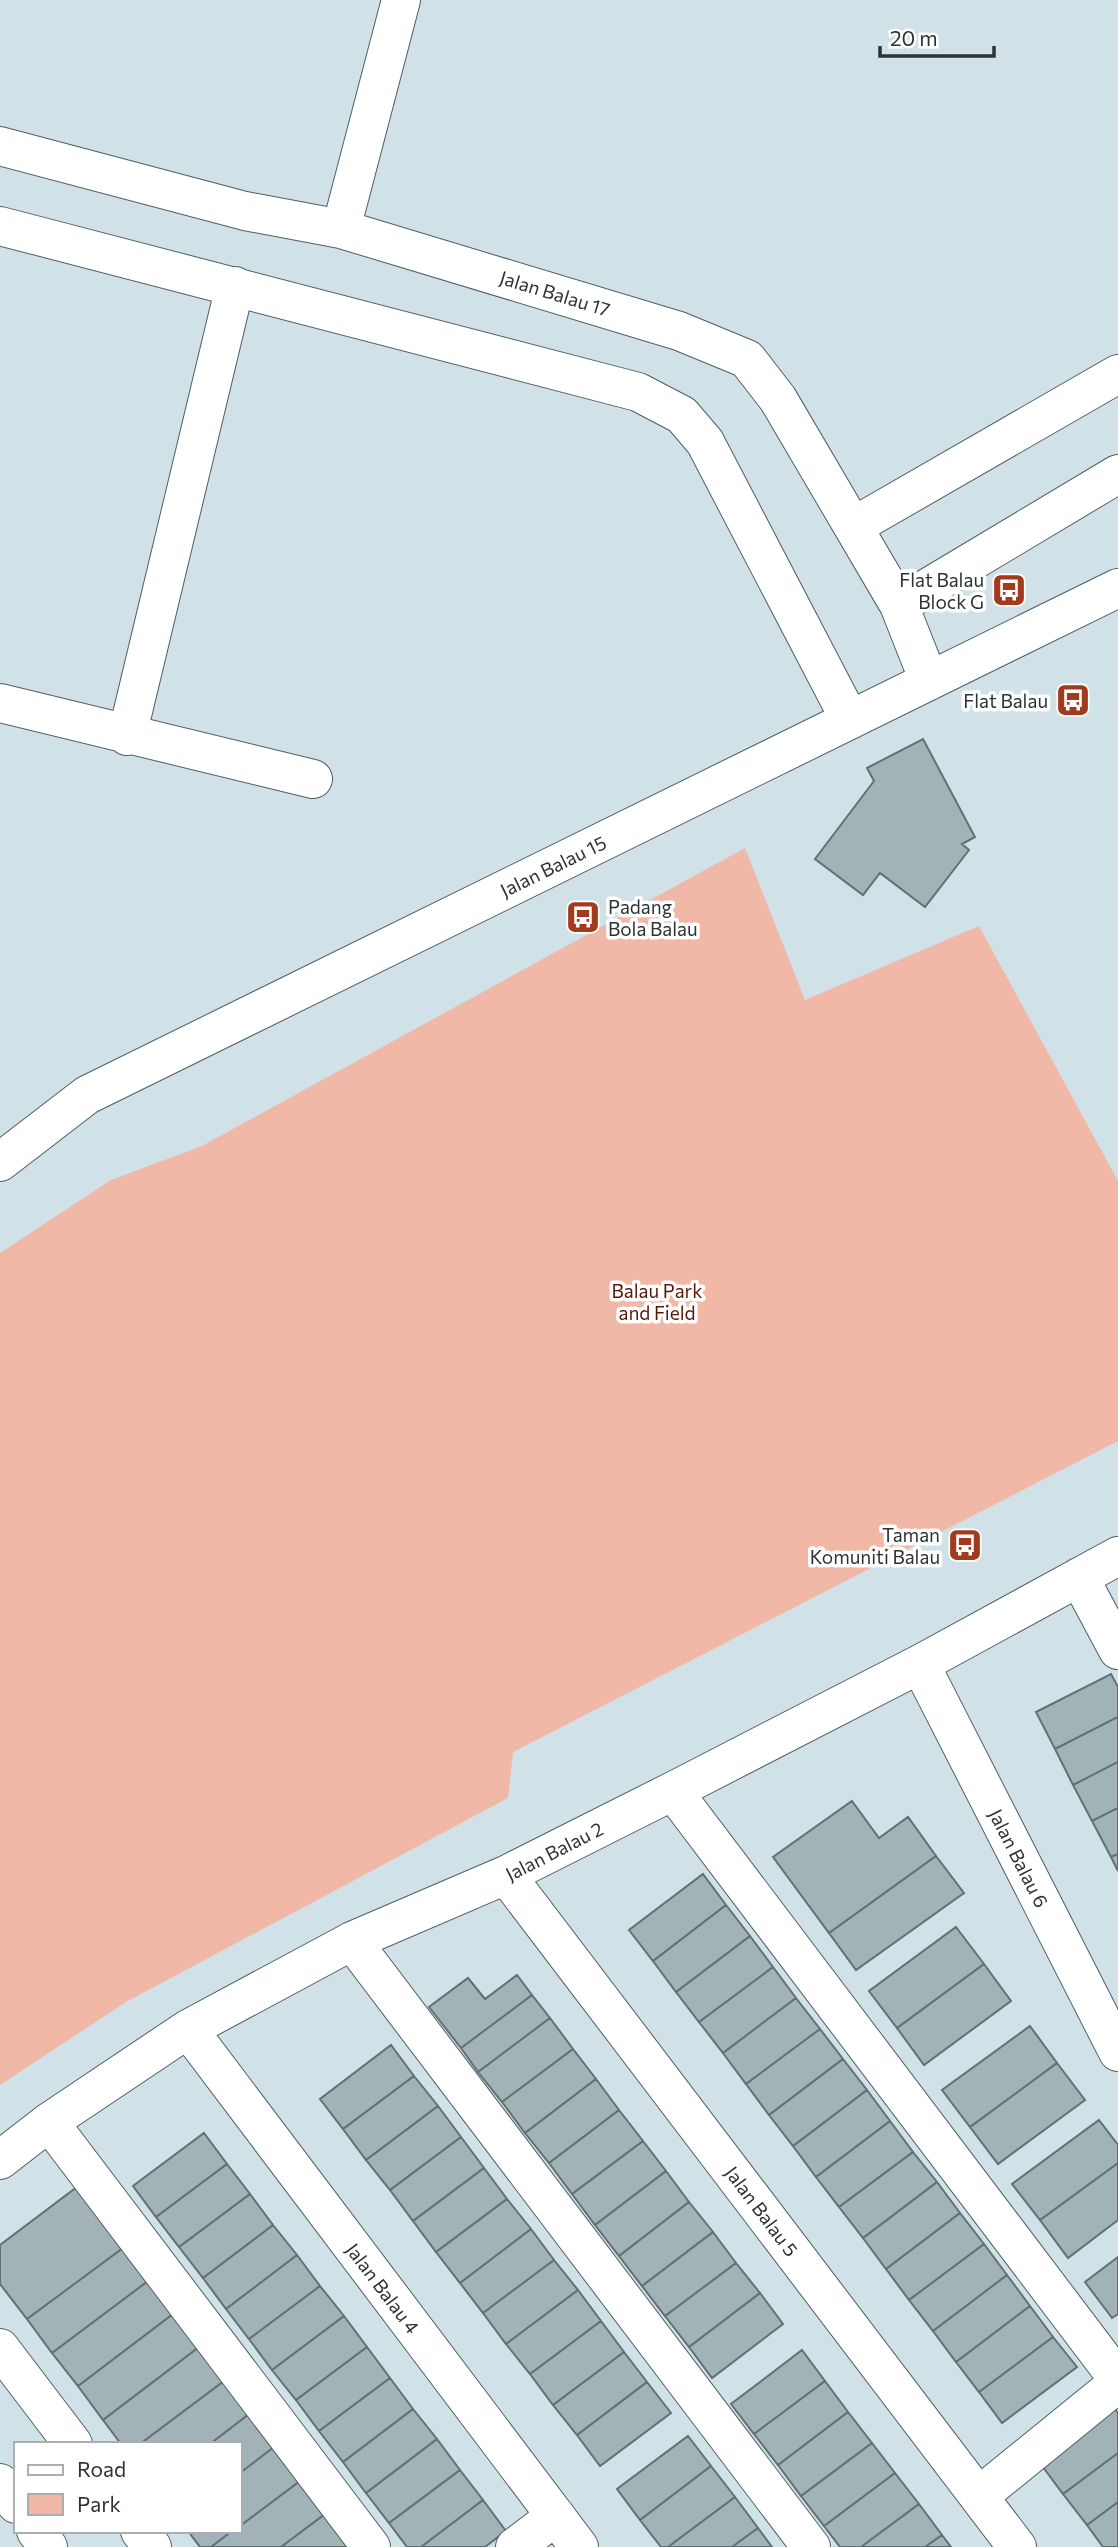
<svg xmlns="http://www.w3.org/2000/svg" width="1118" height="2547" viewBox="0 0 1118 2547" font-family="Commissioner,sans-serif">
  <rect width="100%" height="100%" fill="#d0e2e7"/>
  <path fill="#f1b7a7" d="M745,848L805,1000L979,926L1118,1181V1441L513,1752L508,1798L126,2002L0,2085V1253L111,1180L202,1146Z"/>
  <path fill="#a2b3b8" stroke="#617075" stroke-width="2" d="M923,739L975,837L962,844L969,850L925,907L880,873L863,895L815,859L874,781L867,768Z
    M1111,1674L1118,1687V1717L1055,1749L1036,1712Z
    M1118,1717V1762L1073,1785L1055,1749Z
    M1118,1762V1808L1092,1821L1073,1785Z
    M852,1801L879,1838L908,1817L936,1856L829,1933L773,1857Z
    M1118,1808V1854L1111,1857L1092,1821Z
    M1118,1854V1871L1111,1857Z
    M936,1856L964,1893L856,1970L829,1933Z
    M703,1874L726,1905L653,1961L629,1930Z
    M726,1905L750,1936L676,1992L653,1961Z
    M956,1927L984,1964L897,2028L869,1991Z
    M750,1936L773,1967L699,2022L676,1992Z
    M984,1964L1011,2001L924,2065L897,2028Z
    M773,1967L796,1998L723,2053L699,2022Z
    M517,1975L532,1995L461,2048L429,2007L468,1978L485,1999Z
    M532,1995L550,2018L478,2072L461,2048Z
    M796,1998L820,2029L746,2084L723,2053Z
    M550,2018L573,2049L502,2102L478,2072Z
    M1030,2026L1057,2063L970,2127L942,2090Z
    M820,2029L843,2059L769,2115L746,2084Z
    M391,2045L414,2076L343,2129L320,2099Z
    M573,2049L596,2079L525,2133L502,2102Z
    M843,2059L867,2090L793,2146L769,2115Z
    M1057,2063L1085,2100L998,2164L970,2127Z
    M414,2076L438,2106L366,2160L343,2129Z
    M596,2079L619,2110L549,2163L525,2133Z
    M867,2090L890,2121L816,2177L793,2146Z
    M438,2106L461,2137L390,2190L366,2160Z
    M619,2110L643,2141L572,2194L549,2163Z
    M1099,2120L1118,2145V2163L1040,2220L1012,2184Z
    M890,2121L913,2152L839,2207L816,2177Z
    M204,2133L227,2164L156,2217L133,2186Z
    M461,2137L484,2168L413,2221L390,2190Z
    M643,2141L666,2171L595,2225L572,2194Z
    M913,2152L937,2182L863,2238L839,2207Z
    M1118,2163V2220L1068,2258L1040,2220Z
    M227,2164L250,2194L179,2247L156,2217Z
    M484,2168L507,2199L436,2252L413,2221Z
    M666,2171L689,2202L619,2256L595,2225Z
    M937,2182L960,2213L886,2269L863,2238Z
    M77,2187L123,2248L27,2319L0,2284V2245Z
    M250,2194L273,2225L203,2278L179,2247Z
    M507,2199L531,2229L460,2283L436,2252Z
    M689,2202L713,2232L642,2286L619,2256Z
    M960,2213L984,2244L909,2300L886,2269Z
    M273,2225L297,2255L226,2309L203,2278Z
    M531,2229L554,2260L483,2313L460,2283Z
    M713,2232L736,2263L665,2316L642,2286Z
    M984,2244L1007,2275L933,2331L909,2300Z
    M123,2248L148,2281L52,2353L27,2319Z
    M297,2255L320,2286L249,2339L226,2309Z
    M1118,2257V2314L1112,2318L1085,2282Z
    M554,2260L578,2290L506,2344L483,2313Z
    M736,2263L760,2293L689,2347L665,2316Z
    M1007,2275L1030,2306L956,2362L933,2331Z
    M148,2281L173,2314L78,2386L52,2353Z
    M320,2286L344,2316L272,2370L249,2339Z
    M578,2290L601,2321L530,2374L506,2344Z
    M760,2293L783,2324L712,2378L689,2347Z
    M1030,2306L1053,2337L979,2392L956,2362Z
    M173,2314L199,2347L103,2420L78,2386Z
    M344,2316L367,2347L296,2400L272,2370Z
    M601,2321L624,2352L553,2405L530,2374Z
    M1053,2337L1077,2367L1002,2423L979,2392Z
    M199,2347L224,2381L140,2444H121L103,2420Z
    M367,2347L390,2378L319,2431L296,2400Z
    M802,2350L825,2381L754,2434L731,2404Z
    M624,2352L647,2382L577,2435L553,2405Z
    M390,2378L413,2409L343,2462L319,2431Z
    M224,2381L249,2414L210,2444H140Z
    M825,2381L848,2412L778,2465L754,2434Z
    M647,2382L671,2413L600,2466L577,2435Z
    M1114,2408L1118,2413V2453L1063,2494L1040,2463Z
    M413,2409L437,2439L366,2493L343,2462Z
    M848,2412L872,2443L801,2496L778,2465Z
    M249,2414L274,2447L240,2473V2444H210Z
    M688,2436L711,2466L640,2520L617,2489Z
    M437,2439L460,2470L389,2523L366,2493Z
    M872,2443L895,2473L824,2526L801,2496Z
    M274,2447L300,2481L240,2526V2473Z
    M1118,2453V2502L1087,2525L1063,2494Z
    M711,2466L735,2497L668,2547H661L640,2520Z
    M460,2470L483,2500L421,2547H407L389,2523Z
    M895,2473L919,2504L861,2547H840L824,2526Z
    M300,2481L325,2514L281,2547H211L232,2531H240V2526Z
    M735,2497L758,2528L732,2547H668Z
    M483,2500L506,2531L485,2547H421Z
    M1118,2502V2547H1103L1087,2525Z
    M919,2504L942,2535L925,2547H861Z
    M325,2514L350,2547H281Z
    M758,2528L772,2547H732Z
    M188,2531H232L211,2547H200Z
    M942,2535L951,2547H925Z"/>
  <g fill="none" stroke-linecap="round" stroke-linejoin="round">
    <g stroke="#4f5e62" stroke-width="40">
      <path id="minor" d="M0,146L245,211L341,229L679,331L747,359L778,399L899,605L929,681
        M0,226L638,392L682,415L705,442L850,720
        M341,229L401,0
        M854,526L1118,374
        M899,605L1118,474
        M0,703L313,779
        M127,736L235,286
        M0,1162L87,1095L1118,588
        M1079,1577L1118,1650
        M920,1664L1118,2052
        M673,1791L1118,2379
        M506,1875L1017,2547
        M352,1941L811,2547
        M188,2029L579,2547
        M49,2122L371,2547
        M0,2160L49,2122L188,2029L352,1941L506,1875L673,1791L920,1664L1118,1556
        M0,2348L73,2444
        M0,2483L16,2504
        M979,2496L1118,2383
        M36,2531L48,2547
        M140,2531L152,2547
        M515,2547L556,2516"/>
    </g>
    <use href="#minor" stroke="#fff" stroke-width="38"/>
  </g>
  <defs>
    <g id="bus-square" transform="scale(1.75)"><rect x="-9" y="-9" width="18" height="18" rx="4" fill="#a23a1e" stroke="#fff"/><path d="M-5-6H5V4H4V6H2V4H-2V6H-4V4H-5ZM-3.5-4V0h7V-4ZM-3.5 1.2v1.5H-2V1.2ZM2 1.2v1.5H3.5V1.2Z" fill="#fff"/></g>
  </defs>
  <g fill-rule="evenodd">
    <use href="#bus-square" x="1009" y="590"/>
    <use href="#bus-square" x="1073" y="700"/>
    <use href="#bus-square" x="583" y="917"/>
    <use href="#bus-square" x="965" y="1545"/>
  </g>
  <g text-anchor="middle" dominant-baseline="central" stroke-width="7" stroke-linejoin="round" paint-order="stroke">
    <g font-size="19" fill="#2d3335" stroke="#fff">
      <text transform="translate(555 293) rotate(17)">Jalan Balau 17</text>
      <text transform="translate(553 866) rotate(-26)">Jalan Balau 15</text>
      <text transform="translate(554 1851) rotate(-27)">Jalan Balau 2</text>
      <text transform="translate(1019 1858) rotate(63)">Jalan Balau 6</text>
      <text transform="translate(762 2211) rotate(53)">Jalan Balau 5</text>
      <text transform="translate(383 2288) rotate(53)">Jalan Balau 4</text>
    </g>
    <g font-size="19" fill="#2d3335" stroke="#fff" text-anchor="end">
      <text x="984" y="579">Flat Balau<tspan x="984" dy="22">Block G</tspan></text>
      <text x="1048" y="700">Flat Balau</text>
      <text x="608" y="906" text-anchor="start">Padang<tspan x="608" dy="22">Bola Balau</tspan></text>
      <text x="940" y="1534">Taman<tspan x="940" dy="22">Komuniti Balau</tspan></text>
    </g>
    <g font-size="19" fill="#581807" stroke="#fff">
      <text x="657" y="1290">Balau Park<tspan x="657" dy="22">and Field</tspan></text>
    </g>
  </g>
  <rect x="14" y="2442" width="228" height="91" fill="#ffffff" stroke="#abadae" stroke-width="2"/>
  <rect x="28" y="2465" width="35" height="10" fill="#ffffff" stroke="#abadae" stroke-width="2"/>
  <text x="77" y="2477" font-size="21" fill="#2d3335">Road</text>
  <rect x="28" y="2494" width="35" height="21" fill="#f1b7a7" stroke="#abadae" stroke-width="2"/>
  <text x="77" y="2512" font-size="21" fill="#2d3335">Park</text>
  <path d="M880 46v10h114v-10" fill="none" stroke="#2d3335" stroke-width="3.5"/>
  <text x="890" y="46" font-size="21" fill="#2d3335" stroke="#ffffff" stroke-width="5" paint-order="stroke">20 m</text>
</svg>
